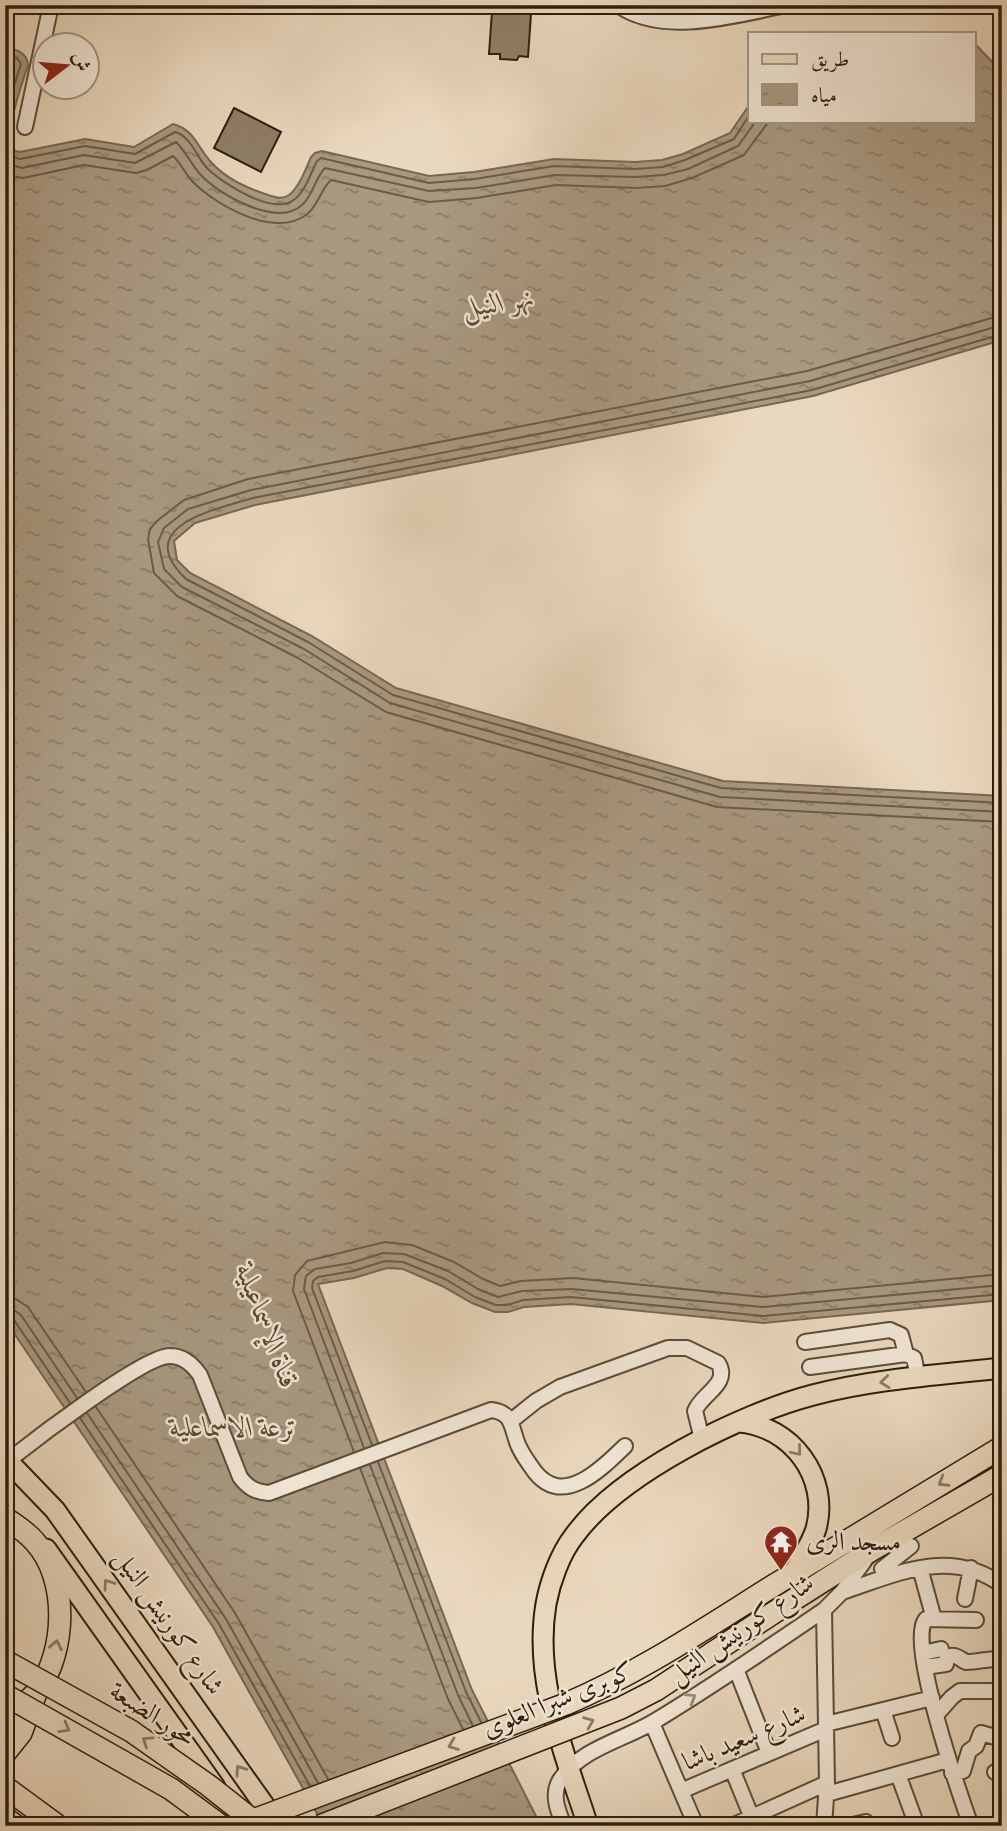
<svg xmlns="http://www.w3.org/2000/svg" width="1007" height="1831" viewBox="0 0 1007 1831" font-family="'IM FELL Double Pica',Amiri,serif">
  <defs>
    <pattern id="water-ripples" width="26" height="14" patternUnits="userSpaceOnUse" patternTransform="scale(1.75)"><rect width="26" height="14" fill="#a99981"/><path d="M2 4q2-2 4 0t4 0M15 11q2-2 4 0t4 0" fill="none" stroke="#8a7c68"/></pattern>
  </defs>
  <rect width="100%" height="100%" fill="#ead8be"/>
  <filter id="stains"><feTurbulence type="fractalNoise" baseFrequency=".00286" numOctaves="4"/><feColorMatrix values="0 0 0 0 .2 0 0 0 0 .09 0 0 0 0 .02 0 0 0 .5 -.17"/></filter>
  <radialGradient id="worn" r=".72"><stop offset=".6" stop-color="#630" stop-opacity="0"/><stop offset="1" stop-color="#630" stop-opacity=".3"/></radialGradient>
  <path fill="url(#water-ripples)" stroke="#776852" stroke-width="2" d="M974,43L1002,72V340L813,396L255,505L195,523L174,541L177,560L190,573L312,636L396,688L723,781L1002,796V1300L763,1323L571,1304L524,1307L508,1312H495L472,1303L442,1286L403,1269L387,1268L354,1278L318,1284L472,1690L541,1826H324L213,1627L5,1320V47C17,50 27,52 28,65C21,88 4,128 15,151L20,152L85,139L134,147L173,124C195,130 197,147 211,162C226,179 247,188 268,195C275,197 282,200 289,195C299,188 306,168 311,157L315,153L322,151L429,176L474,172L554,159L635,162L662,160L683,154L730,133L750,104V121H974Z"/>
  <g fill="none" stroke-linecap="round" stroke-linejoin="round">
    <path stroke="#6a5c46" stroke-width="2" d="M5,55L17,58L21,64L8,105L5,126
      M5,146L10,156L20,159L85,146L135,154L175,132C191,136 197,158 207,168C223,184 275,217 295,199C305,191 311,173 317,161L321,158L429,183L475,179L554,166L635,169L663,167L685,160L734,139L750,114
      M5,163L22,168L84,155L135,163L176,142C185,151 191,163 199,173C217,194 277,228 302,205C313,196 315,178 325,168L429,191L476,188L555,175L635,177L664,175L688,169L738,146L756,121
      M5,175L23,178L84,165L136,173L147,170L173,156C181,163 185,174 193,182C217,206 274,238 306,215C318,207 320,190 331,180L429,202L477,198L556,185L636,188L665,186L692,178L744,155L769,121
      M1002,315L807,371L248,479L184,500L157,521L150,529L148,539L154,573L177,596L298,658L386,712L717,807L1002,822
      M1002,325L810,381L251,490L188,509L164,528L158,542L164,569L182,587L304,649L390,703L720,797L1002,812
      M1002,334L812,390L253,498C214,510 131,526 186,579L308,642L393,695L721,788L1002,803
      M5,1298L16,1299L28,1307L86,1392
      M5,1308L14,1310L21,1315L77,1398
      M5,1317L14,1320L70,1403
      M96,1407L235,1613L328,1779
      M87,1413L226,1619L318,1783
      M80,1418L219,1624L310,1786
      M372,1445L312,1288L313,1281L318,1277L353,1271L385,1261L403,1262L445,1279L475,1297L496,1305H507L523,1300L571,1297L763,1316L1002,1294
      M364,1448L304,1289L306,1276L315,1269L351,1263L383,1253L404,1254L448,1271L478,1289L498,1297L522,1291L572,1289L763,1307L1002,1285
      M354,1452L293,1291L295,1275L307,1261L385,1242L412,1245L454,1262L483,1279L500,1286L521,1281L573,1278L763,1297L1002,1274
      M378,1462L466,1692L481,1722
      M370,1465L458,1695L473,1726
      M360,1468L448,1699L463,1729"/>
  </g>
  <path fill="#8f7f68" stroke="#2c1f0b" stroke-width="2" d="M501,8L524,9L523,14H531L528,57L519,56L517,60L500,59V54H489L492,11L501,12Z
    M234,108L281,132L261,172L214,148Z"/>
  <g fill="none" stroke-linecap="round" stroke-linejoin="round">
    <g stroke="#5c4d38" stroke-width="18">
      <path id="minor" d="M618,5C663,37 736,15 786,5
        M25,127L51,5
        M805,1342L890,1330L901,1335L906,1354
        M810,1367L906,1354L914,1358L918,1378
        M511,1421L536,1401L560,1387L668,1348H687L718,1363C731,1384 701,1394 695,1411L702,1439
        M9,1460C33,1441 145,1355 170,1356C184,1356 193,1365 200,1375L240,1477C248,1488 256,1492 269,1493L491,1410C510,1412 511,1423 516,1439C519,1451 528,1462 535,1472C564,1508 602,1468 625,1446
        M920,1568L934,1619
        M882,1569L911,1546
        M842,1592C897,1574 949,1547 1002,1585
        M965,1599L971,1568
        M923,1653L941,1649
        M925,1667L946,1664L947,1657C955,1653 960,1659 966,1662C979,1662 989,1658 1002,1659
        M736,1669L769,1753
        M883,1710L892,1738
        M936,1715L952,1697L960,1691H1002
        M652,1723L696,1826
        M826,1724L932,1698
        M732,1769L754,1823
        M995,1772L1002,1774
        M952,1773L963,1771L969,1751L976,1746L981,1733L1002,1739
        M898,1774L917,1826
        M681,1791L826,1729
        M827,1794L948,1760
        M564,1826C558,1811 551,1795 560,1780C581,1748 624,1740 655,1721C713,1686 768,1648 824,1610L842,1592L865,1560
        M732,1826L827,1783
        M824,1826L827,1783L824,1610
        M848,1826L866,1822
        M971,1826C960,1795 906,1640 926,1619L976,1620"/>
    </g>
    <g stroke="#2c1f0b" stroke-width="23">
      <path id="major" d="M739,1422C791,1426 830,1477 816,1529C811,1545 801,1558 794,1573
        M5,1458L55,1510L279,1826
        M46,1549L215,1787
        M588,1826C565,1754 533,1681 546,1604C550,1582 560,1554 574,1536C619,1474 740,1414 813,1395C874,1379 939,1375 1002,1368"/>
    </g>
    <g stroke="#2c1f0b" stroke-width="24">
      <path id="highway" d="M5,1518C15,1525 27,1532 35,1542C69,1579 66,1651 38,1690C30,1701 16,1710 5,1719
        M776,1584L1002,1447
        M787,1604L872,1550L1002,1475
        M5,1753L21,1733L36,1693
        M5,1787L58,1826
        M5,1818L16,1826"/>
    </g>
    <use href="#minor" stroke="#f1e6d5" stroke-width="14"/>
    <use href="#major" stroke="#ead8be" stroke-width="19"/>
    <use href="#highway" stroke="#ead8be" stroke-width="21"/>
    <g stroke="#2c1f0b" stroke-width="24" stroke-linecap="butt">
      <path id="highway-bridge" d="M5,1661L131,1731L208,1785L260,1826
        M5,1695L171,1789L221,1826
        M237,1826L566,1704C641,1672 707,1627 776,1584
        M320,1826L621,1708L656,1690L787,1604"/>
    </g>
    <use href="#highway-bridge" stroke="#ead8be" stroke-width="21"/>
  </g>
  <defs><path id="oneway-chevron" d="M-2-3.5L2.5 0L-2 3.5" fill="none" stroke-width="1.6" stroke-linecap="round" stroke-linejoin="round" transform="scale(1.75)"/></defs>
  <g stroke="#8b7c64">
    <use href="#oneway-chevron" transform="translate(885 1382) rotate(173)"/>
    <use href="#oneway-chevron" transform="translate(797 1451) rotate(50)"/>
    <use href="#oneway-chevron" transform="translate(943 1482) rotate(149)"/>
    <use href="#oneway-chevron" transform="translate(108 1584) rotate(-125)"/>
    <use href="#oneway-chevron" transform="translate(56 1645) rotate(-78)"/>
    <use href="#oneway-chevron" transform="translate(589 1722) rotate(-22)"/>
    <use href="#oneway-chevron" transform="translate(65 1728) rotate(30)"/>
    <use href="#oneway-chevron" transform="translate(147 1741) rotate(-146)"/>
    <use href="#oneway-chevron" transform="translate(453 1745) rotate(159)"/>
    <use href="#oneway-chevron" transform="translate(240 1770) rotate(-125)"/>
  </g>
  <use stroke="#988c7a" href="#oneway-chevron" transform="translate(691 1698) rotate(-32)"/>
  <defs>
    <g id="temple-pin" transform="scale(1.75)"><path d="M0 17L-7.5 6A9.5 9.5 0 1 1 7.5 6Z" fill="#8f2418" stroke="#f1e6d5"/><path d="M0-6L5-2H3V0L6.5 2.5H4V6H1.5V3h-3V6H-4V2.5H-6.5L-3 0V-2H-5Z" fill="#fff"/></g>
  </defs>
  <g fill-rule="evenodd">
    <use href="#temple-pin" x="781" y="1542"/>
  </g>
  <g text-anchor="middle" dominant-baseline="central" stroke-width="5" stroke-linejoin="round" paint-order="stroke">
    <g font-size="26" fill="#2c1f0b" stroke="#f1e6d5" text-anchor="start">
      <text x="806" y="1542">مسجد الرى</text>
    </g>
    <g font-size="26" fill="#2c1f0b" stroke="#f1e6d5">
      <text transform="translate(169 1622) rotate(55)">شارع كورنيش النيل</text>
      <text transform="translate(741 1629) rotate(-35)">شارع كورنيش النيل</text>
      <text transform="translate(558 1700) rotate(-22)">كوبرى شبرا العلوى</text>
      <text transform="translate(152 1714) rotate(33)">محور الضبعة</text>
      <text transform="translate(744 1738) rotate(-23)">شارع سعيد باشا</text>
    </g>
    <g font-size="28" font-style="italic" fill="#584a34" stroke="#f1e6d5">
      <text transform="translate(498 303) rotate(-9)">نهر النيل</text>
      <text transform="translate(267 1326) rotate(69)">قناة الإسماعيلية</text>
      <text x="234" y="1427">ترعة الاسماعلية</text>
    </g>
  </g>
  <rect width="1007" height="1831" fill="none" stroke="#ead8be" stroke-width="28"/>
  <rect x="7" y="7" width="993" height="1817" fill="none" stroke="#2c1f0b" stroke-width="3.5"/>
  <rect x="14" y="14" width="979" height="1803" fill="none" stroke="#2c1f0b" stroke-width="2"/>
  <rect x="748" y="32" width="228" height="91" fill="#f1e6d5" stroke="#a29684" stroke-width="2"/>
  <rect x="762" y="54" width="35" height="10" fill="#ead8be" stroke="#a29684" stroke-width="2"/>
  <text x="811" y="66" font-size="21" fill="#2c1f0b">طريق</text>
  <rect x="762" y="84" width="35" height="21" fill="url(#water-ripples)" stroke="#a29684" stroke-width="2"/>
  <text x="811" y="102" font-size="21" fill="#2c1f0b">مياه</text>
  <g transform="translate(66 66) rotate(74)"><circle r="33" fill="#f1e6d5" stroke="#a29684" stroke-width="2"/>
  <path d="M0-5L12 26L0 18L-12 26Z" fill="#8f2418"/>
  <text y="-10" font-size="19" font-weight="bold" text-anchor="middle" fill="#2c1f0b">ش</text>
  </g>
  <rect width="100%" height="100%" filter="url(#stains)"/>
  <rect width="100%" height="100%" fill="url(#worn)"/>
</svg>
